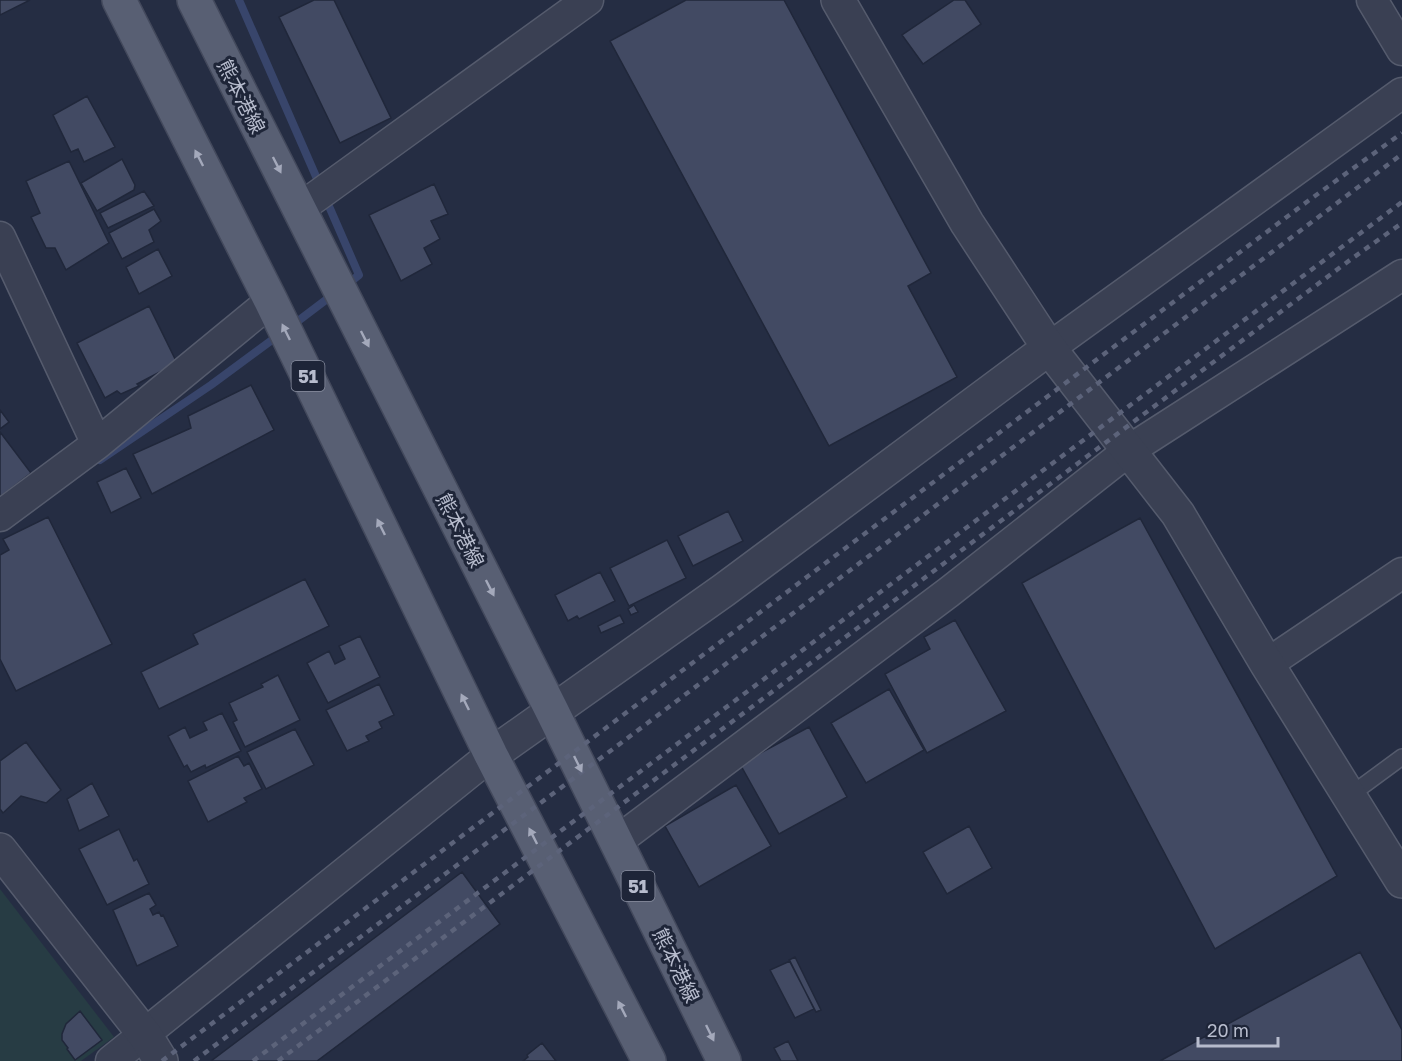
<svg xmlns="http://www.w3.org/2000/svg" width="1402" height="1061" viewBox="0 0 1402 1061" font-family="'Golos Text','Noto Sans JP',sans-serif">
  <rect width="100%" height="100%" fill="#252d43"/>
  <path fill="#273c44" d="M0,889L114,1037L81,1061H0Z"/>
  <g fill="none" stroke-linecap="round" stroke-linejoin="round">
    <path stroke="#38456b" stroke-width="8" d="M239,0L359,275L345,286
      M298,321L335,293
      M100,460L211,385L272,340"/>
  </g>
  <path fill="#424a63" stroke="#20273a" stroke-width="1.5" d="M0,0H30L0,15Z
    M314,0H334L391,118L340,143L279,17Z
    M686,0H784L931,273L908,286L957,377L829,446L610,41Z
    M954,0H965L981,24L923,64L902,35Z
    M87,96L115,147L84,162L78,149L71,152L53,115Z
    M122,159L135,185L134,190L97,211L81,183Z
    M69,161L109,243L66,270L55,248H46L31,217L40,213L26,181Z
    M434,184L448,214L431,221L440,239L424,248L432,264L401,281L369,215Z
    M144,191L154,206L108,228L100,213Z
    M154,209L161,221L149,230L154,242L122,259L109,233Z
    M158,249L172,276L139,294L126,267Z
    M149,306L177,363L137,384L139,386L121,394L117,391L105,398L77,343Z
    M251,385L274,430L152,494L133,454L191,428L188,416Z
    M0,410L9,422L0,429Z
    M0,432L31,473L0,497Z
    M126,468L141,498L111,513L97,482Z
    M728,511L743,541L693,566L678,536Z
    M48,517L112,644L16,691L0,659V555L9,550L3,539Z
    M1140,518L1337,876L1215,949L1022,583Z
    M667,540L686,578L629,606L610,568Z
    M600,572L615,601L579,619L577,616L568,621L555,595Z
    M305,579L329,626L159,709L141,672L198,644L193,634Z
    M634,605L638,612L631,615L628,609Z
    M620,615L624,623L601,633L598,626Z
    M955,620L1006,711L927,753L885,674L930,649L924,637Z
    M360,636L380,677L328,703L307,663L329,651L335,664L345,659L339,646Z
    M278,675L300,720L245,747L233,722L237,720L229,703L263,687L261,684Z
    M379,684L394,715L379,722L382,728L366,736L369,741L347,751L326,710Z
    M889,689L924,750L866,783L831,723Z
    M222,713L241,751L206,768L205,765L191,772L187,765L184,767L168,736L185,727L190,738L207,730L203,722Z
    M809,727L847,797L779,834L740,764Z
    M295,729L314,765L266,789L247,752Z
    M26,742L61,790L46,803L21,796L3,813L0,809V761Z
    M238,756L244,766L249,763L262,789L244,798L247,802L208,822L188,781Z
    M92,783L109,816L79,831L67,799Z
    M736,785L771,846L699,887L665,826Z
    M969,826L992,868L947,894L923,852Z
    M119,829L134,861L137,859L149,884L107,905L79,849Z
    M462,872L500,924L317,1061H211Z
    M149,893L156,905L150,909L153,915L159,912L161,916L163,915L178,946L137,966L113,910Z
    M1360,952L1402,1030V1061H1160Z
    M795,957L821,1010L816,1012L789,960Z
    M790,961L814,1009L795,1018L770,970Z
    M80,1011L102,1040L75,1060L67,1049L68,1048L62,1040V1034L66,1024Z
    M788,1041L798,1061H781L774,1048Z
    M542,1043L556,1061H523L528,1057L527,1055Z"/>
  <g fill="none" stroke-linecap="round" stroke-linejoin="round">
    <g stroke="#555b6d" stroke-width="18">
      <path id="service" d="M1349,796L1402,757"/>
    </g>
    <g stroke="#555b6d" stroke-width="33">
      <path id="minor" d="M1372,0L1402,50
        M299,209L588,0
        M0,237L97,444
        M1049,348L1402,93
        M0,516L97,444L271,301
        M1267,664L1402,573
        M616,842L949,592L1128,451L1402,275
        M111,1061L491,755"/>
    </g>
    <g stroke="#555b6d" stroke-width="36">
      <path id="tertiary" d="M838,0L967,223L1049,348L1178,514L1267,664L1402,881
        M491,755L724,590L1049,348
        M0,850L145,1035L161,1061"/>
    </g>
    <g stroke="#43495c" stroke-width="36">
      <path id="primary" d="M119,0L271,301L491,755L649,1061
        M194,0L552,711L724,1061"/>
    </g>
    <use href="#service" stroke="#3a4053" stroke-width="15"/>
    <use href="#minor" stroke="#3a4053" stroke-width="30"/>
    <use href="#tertiary" stroke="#3a4053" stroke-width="33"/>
    <use href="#primary" stroke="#585f73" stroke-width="33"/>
    <path stroke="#5c637a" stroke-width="4.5" stroke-dasharray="6 6" stroke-linecap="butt" d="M162,1061L1308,201L1402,133
      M194,1061L621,743L1402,154
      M253,1061L1402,202
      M278,1061L1350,260L1402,223"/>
  </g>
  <defs><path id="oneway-solid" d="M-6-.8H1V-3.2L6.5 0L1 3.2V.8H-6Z" transform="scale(1.5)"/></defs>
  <g fill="#a4a9bb">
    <use href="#oneway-solid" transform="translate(199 158) rotate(-117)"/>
    <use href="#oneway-solid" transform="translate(277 165) rotate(63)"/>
    <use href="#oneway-solid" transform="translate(286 332) rotate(-116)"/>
    <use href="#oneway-solid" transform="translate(365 339) rotate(63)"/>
    <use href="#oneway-solid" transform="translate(381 527) rotate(-116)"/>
    <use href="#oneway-solid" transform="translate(490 588) rotate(63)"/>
    <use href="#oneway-solid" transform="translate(465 702) rotate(-116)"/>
    <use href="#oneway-solid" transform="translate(578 764) rotate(64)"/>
    <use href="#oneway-solid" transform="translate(533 836) rotate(-117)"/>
    <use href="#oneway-solid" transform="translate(622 1009) rotate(-117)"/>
    <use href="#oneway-solid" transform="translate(710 1033) rotate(64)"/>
  </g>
  <g text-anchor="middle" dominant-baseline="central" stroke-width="6" stroke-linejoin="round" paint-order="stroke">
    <g fill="#1e2538" stroke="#898fa0" stroke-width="1.5">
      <rect x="291.5" y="361" width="33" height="30" rx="4.5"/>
      <rect x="621.5" y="871" width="33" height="30" rx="4.5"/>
    </g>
    <g font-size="18" font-weight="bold" fill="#b7bccd">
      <text x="308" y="376">51</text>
      <text x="638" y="886">51</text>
    </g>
    <g font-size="20" fill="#b7bccd" stroke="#1e2538">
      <text transform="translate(242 96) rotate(63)">熊本港線</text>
      <text transform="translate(461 530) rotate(63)">熊本港線</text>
      <text transform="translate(677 965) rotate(64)">熊本港線</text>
    </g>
  </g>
  <path d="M1198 1037v9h80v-9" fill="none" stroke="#b7bccd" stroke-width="3"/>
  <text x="1207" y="1037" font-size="18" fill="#b7bccd" stroke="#1e2538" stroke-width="4.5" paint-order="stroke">20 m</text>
</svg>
